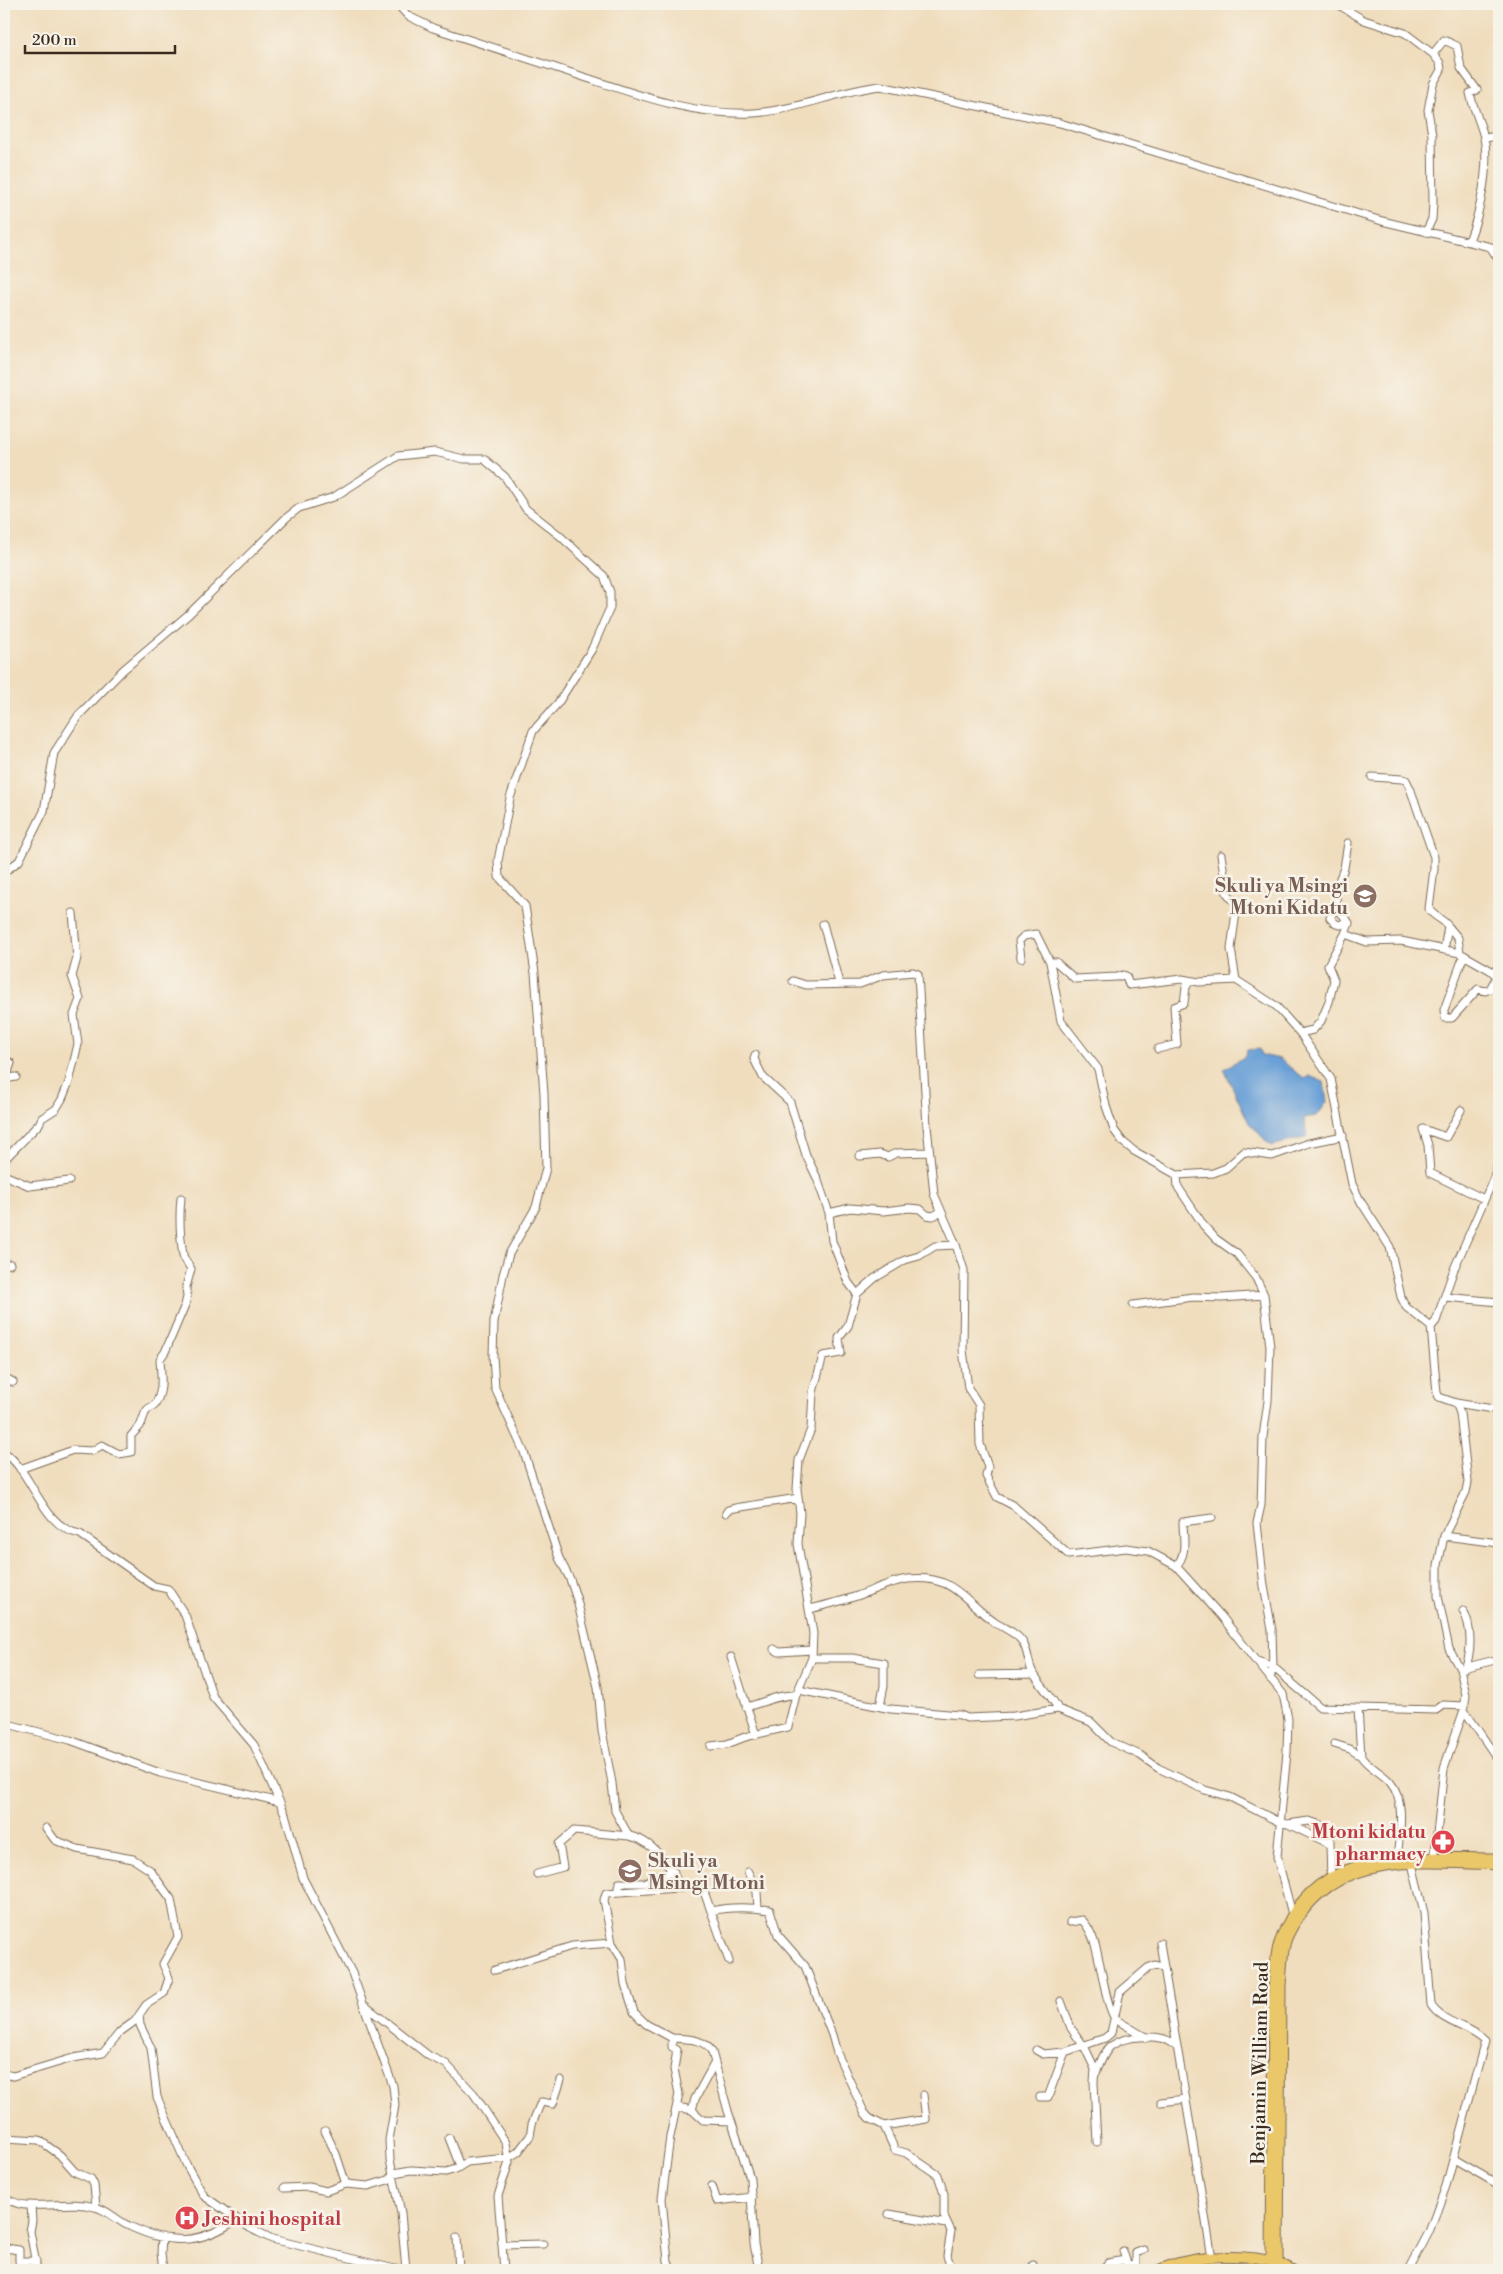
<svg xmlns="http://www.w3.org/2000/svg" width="1503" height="2274" font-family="'Libre Bodoni',serif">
	<rect width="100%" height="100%" fill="#f7f3e8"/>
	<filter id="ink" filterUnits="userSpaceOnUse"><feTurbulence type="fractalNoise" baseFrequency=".02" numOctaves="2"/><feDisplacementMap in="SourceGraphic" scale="10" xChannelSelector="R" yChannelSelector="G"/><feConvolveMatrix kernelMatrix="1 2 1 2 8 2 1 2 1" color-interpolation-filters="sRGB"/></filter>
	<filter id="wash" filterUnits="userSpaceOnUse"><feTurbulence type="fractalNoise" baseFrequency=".0096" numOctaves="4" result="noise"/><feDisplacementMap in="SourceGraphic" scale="20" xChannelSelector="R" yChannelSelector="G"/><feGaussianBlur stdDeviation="1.12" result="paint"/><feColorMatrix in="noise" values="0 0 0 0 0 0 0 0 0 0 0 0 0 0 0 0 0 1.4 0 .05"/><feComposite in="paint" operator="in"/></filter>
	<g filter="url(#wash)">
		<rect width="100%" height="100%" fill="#f0ddbd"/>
		<path fill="#6aa0d7" stroke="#52657a" d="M1260 1049 1262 1055 1280 1059 1304 1079 1309 1076 1324 1082 1327 1102 1317 1116 1304 1118 1307 1137 1271 1146 1249 1123 1224 1069 1244 1057 1247 1050Z"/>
	</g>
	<g filter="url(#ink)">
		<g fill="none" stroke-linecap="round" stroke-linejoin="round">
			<defs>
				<path id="minor" d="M397 4 408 16 433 28C483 44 532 60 581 76 638 95 694 116 754 113 798 110 837 91 880 86L1060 123 1382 221 1499 249
					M1337 4 1364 20 1405 33 1433 54 1440 63 1441 70 1433 84 1428 110 1432 135 1433 203 1432 219 1426 232
					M1433 54 1444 40 1457 46 1461 68 1477 90 1470 93C1473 108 1480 122 1484 137 1490 167 1480 213 1469 241
					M1484 138 1499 136
					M1491 248 1499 260
					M1372 777 1402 779 1406 780 1410 788 1434 857V869L1429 909C1432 916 1442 918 1448 926L1444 950
					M1221 855 1227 893 1237 905 1231 949 1236 980 1276 1006 1300 1033 1331 1079 1352 1184 1361 1202 1390 1247 1401 1297 1406 1307 1431 1327 1437 1393 1439 1397 1456 1403 1460 1413 1468 1482 1466 1492 1444 1536 1438 1565V1596L1449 1649 1460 1669 1466 1695 1464 1710 1444 1768 1434 1862
					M4 872 19 861 44 811 54 753 78 716 123 670 189 614 286 518 299 508 334 497 398 456 435 452 464 459H484L505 477 526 509 559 535 604 576 610 592V608L592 649 558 703 533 731 510 798 498 861 499 877 525 906 535 973 544 1094 546 1168 536 1207 509 1254 503 1275 494 1322 493 1356 495 1388 524 1452 559 1558 570 1579 577 1600 598 1687 602 1731 612 1783 615 1811 629 1836C653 1840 671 1867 681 1888
					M1336 907 1337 886 1344 868 1348 843
					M1347 920 1341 925 1336 924 1330 918 1336 907C1340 913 1345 916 1349 923L1345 934 1367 942 1401 941 1460 953 1490 970 1499 978
					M823 924 839 983
					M1448 926 1458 938 1460 953
					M1464 955 1444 1010 1445 1018H1452L1478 989 1485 991 1490 989 1497 976
					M1021 958 1019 941 1024 936 1036 934 1050 962 1061 1021 1098 1069 1106 1106 1114 1130 1123 1142 1134 1151 1177 1175 1178 1187 1204 1226 1216 1239 1237 1254 1256 1278 1264 1295 1270 1347 1268 1401 1263 1437 1261 1505 1257 1523 1264 1586 1272 1630 1273 1667 1320 1707 1436 1710 1443 1705 1465 1706
					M1050 962H1056L1075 979 1117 977 1123 975 1126 976 1129 985 1182 979 1199 982 1236 980
					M793 981 806 985 860 984 883 975 913 972 918 974 927 1126 934 1194 956 1245 964 1270 963 1350 968 1388 979 1405 980 1444 988 1467 986 1476 997 1497 1014 1506 1069 1555 1126 1548 1148 1551 1176 1566 1222 1617 1255 1660 1273 1667 1270 1679
					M1300 1033 1313 1030 1321 1021 1329 1002 1334 980 1328 965 1345 934
					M1158 1049 1177 1044 1174 1007 1184 1003 1186 987 1190 981
					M755 1055 754 1059 763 1077 790 1102 806 1155 817 1178 829 1213 832 1241 848 1282 857 1294
					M4 1059 11 1063 6 1078
					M4 1079 16 1077
					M1423 1129 1428 1145 1430 1173 1484 1199
					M1423 1129 1446 1137 1461 1110
					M860 1156 880 1154 888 1157 896 1153 929 1152
					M4 1160 39 1124 42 1118 56 1109 62 1099 69 1082 78 1044 74 1015 80 999 72 976 77 958 73 913
					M4 1175 30 1186 69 1181
					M1177 1175 1213 1173 1226 1168 1244 1152 1272 1156 1309 1143 1343 1136
					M829 1213 850 1208 884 1211 909 1208 920 1209 927 1215 933 1216 941 1212
					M4 1265 10 1264
					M1445 1297 1499 1302
					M1133 1305 1193 1297 1222 1298 1264 1295
					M1431 1327 1436 1321 1454 1269 1493 1180 1499 1160
					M4 1377 13 1382
					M1456 1403 1499 1410
					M4 1452C34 1473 41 1527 80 1534L154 1586 168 1589 185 1615 213 1697 254 1745 285 1814 303 1878 352 1973 393 2086 395 2105 389 2140 390 2160 401 2213 406 2270
					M20 1469 73 1450 92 1451 102 1445 119 1454 131 1452V1436C134 1432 138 1429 140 1426 145 1417 143 1409 154 1406 164 1392 161 1376 160 1359L165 1352 185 1305 187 1297 186 1287 191 1269C189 1265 184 1259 183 1255 180 1236 179 1217 181 1198
					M726 1513 728 1510 735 1508 798 1498
					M1444 1536 1499 1543
					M1176 1566C1188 1554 1183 1537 1183 1522L1212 1518
					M810 1609C826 1605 842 1601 857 1596 874 1590 891 1581 908 1579 953 1574 962 1599 993 1621 1002 1628 1017 1632 1023 1643 1028 1651 1028 1662 1032 1671 1040 1685 1051 1695 1058 1709
					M1463 1611C1472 1626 1472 1653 1465 1668
					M774 1649 779 1652 812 1650
					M731 1657 756 1735
					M812 1658H852L884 1663V1686L880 1706
					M1258 1663 1283 1694 1288 1719 1287 1752 1277 1857 1292 1914
					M1463 1668 1499 1659
					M979 1675 1034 1674
					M799 1690 891 1709 960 1715 967 1718 1014 1716 1058 1709 1091 1722 1111 1742 1140 1755 1158 1768 1205 1790 1230 1797 1281 1823 1288 1824 1330 1844 1331 1881
					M746 1707C763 1703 779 1694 796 1695
					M1358 1708 1361 1756C1368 1767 1381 1772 1390 1782 1407 1802 1399 1835 1397 1859
					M1464 1710 1499 1761
					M4 1723 70 1740 160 1773 280 1802
					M1334 1744 1350 1749 1361 1756
					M711 1746 727 1744 745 1737 788 1727 796 1695 812 1658 813 1633 798 1544 800 1513 797 1489 799 1460 811 1429 813 1392 823 1356 841 1353 839 1338 848 1326 857 1294 875 1278 905 1260 919 1256 935 1246 956 1245
					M1288 1824 1309 1821 1327 1827 1330 1833V1844
					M748 1872 757 1892 758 1908
					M537 1874 563 1867 559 1844 574 1831 629 1836
					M622 1892 618 1888 619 1883H645L656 1875 674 1872
					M711 1911C731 1906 750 1907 770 1910L778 1935 805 1966 832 2035 837 2053 864 2112 869 2118 884 2126 895 2150 906 2153 938 2175 944 2194V2216L951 2231 947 2256 952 2270
					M1070 1922 1082 1920C1102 1939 1100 1992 1115 2019L1147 2038
					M1160 1943 1212 2258
					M495 1970 572 1946 612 1943
					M1061 2001 1071 2028 1085 2048 1095 2069 1094 2082 1097 2142
					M363 2004 429 2056 446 2064 474 2094 506 2143 509 2162 498 2196 504 2270
					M139 2015 140 2025 151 2048 157 2097 187 2166 204 2196 250 2228 272 2239 399 2270
					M672 2038C687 2039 704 2038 712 2052L728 2111 750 2178 754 2244 759 2270
					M1036 2050 1043 2054 1065 2052
					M1096 2073C1100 2064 1104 2051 1111 2046 1125 2035 1162 2033 1175 2045
					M4 2074 13 2076 73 2058 103 2053 120 2032 135 2021 146 2005 164 1993 169 1978 163 1964 178 1937 171 1899 150 1870 133 1859 77 1849 55 1840 46 1828
					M1040 2097H1048L1065 2052 1105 2038 1111 2033 1120 1992 1148 1968 1155 1965 1162 1967
					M1161 2102 1186 2099
					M677 2107 692 2110 703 2120 731 2121
					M692 2110 695 2099 714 2064
					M884 2126 926 2119 923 2095
					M325 2131 336 2154 346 2184
					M4 2138 39 2140 60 2155 75 2172 91 2179 94 2185 96 2207
					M449 2138 460 2166
					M1454 2159 1499 2185
					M712 2186 717 2201 752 2197
					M284 2188 309 2187 326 2191 346 2184 368 2186 388 2180 394 2173 411 2170 446 2172 456 2169 467 2162 508 2158 518 2152 530 2136 532 2124 541 2102 553 2104 561 2080
					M4 2198C11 2201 19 2205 26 2205 49 2207 72 2201 95 2207 107 2209 117 2221 129 2226 169 2245 201 2245 237 2219
					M31 2205 32 2221 30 2231 37 2270
					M889 2214 947 2224
					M162 2237 161 2253 163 2270
					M457 2237 459 2270
					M503 2245 543 2244
					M5 2248 19 2250V2261H36
					M1123 2251 1129 2270
					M1033 2265 1035 2270
					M1129 2265 1136 2263V2253L1144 2250
					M671 2270 668 2261 662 2199 670 2137 679 2094 674 2069 677 2050 672 2047V2038L646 2024 634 2012 625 1984 622 1959 612 1943 604 1900 606 1893 692 1887 703 1889 729 1961
					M1102 2270 1108 2263 1125 2260
					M1409 2270 1429 2232 1446 2186 1485 2041C1470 2026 1442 2023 1431 2005L1424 1913 1412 1864"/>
				<path id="major" d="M1271 2262 1273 1988C1275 1974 1274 1956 1279 1943 1313 1842 1415 1858 1499 1858
					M1279 2264 1281 1986C1282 1973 1282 1958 1285 1945 1288 1932 1298 1918 1306 1908 1352 1851 1434 1864 1499 1865
					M1158 2270C1193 2254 1260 2250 1293 2270"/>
			</defs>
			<use href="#minor" stroke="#7a6956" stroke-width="9"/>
			<use href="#major" stroke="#7a6956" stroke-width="11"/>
			<use href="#minor" stroke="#fff" stroke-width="7"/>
			<use href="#major" stroke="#eac769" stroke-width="9"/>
		</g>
	</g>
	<defs>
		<symbol id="school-disc" viewBox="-11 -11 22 22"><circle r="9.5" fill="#8d6e63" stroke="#f7f3e8"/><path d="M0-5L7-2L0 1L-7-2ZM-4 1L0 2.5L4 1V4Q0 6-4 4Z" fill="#fff"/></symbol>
		<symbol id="pharmacy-disc" viewBox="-11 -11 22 22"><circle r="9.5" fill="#e0444e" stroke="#f7f3e8"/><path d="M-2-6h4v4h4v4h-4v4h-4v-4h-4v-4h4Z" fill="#fff"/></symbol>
		<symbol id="hospital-disc" viewBox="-11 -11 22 22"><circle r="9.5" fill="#e0444e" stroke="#f7f3e8"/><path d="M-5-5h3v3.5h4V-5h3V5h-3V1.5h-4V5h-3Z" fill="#fff"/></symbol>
	</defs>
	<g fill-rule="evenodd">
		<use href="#school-disc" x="1351" y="882" width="28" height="28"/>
		<use href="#pharmacy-disc" x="1429" y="1828" width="28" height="28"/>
		<use href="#school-disc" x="616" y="1857" width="28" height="28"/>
		<use href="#hospital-disc" x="173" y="2204" width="28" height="28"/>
	</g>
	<g text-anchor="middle" stroke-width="5" stroke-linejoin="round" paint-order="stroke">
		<g font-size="19" font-weight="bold" fill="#785e54" stroke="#f7f3e8" text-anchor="end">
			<text x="1348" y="892">Skuli ya Msingi<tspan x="1348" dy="22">Mtoni Kidatu</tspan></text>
			<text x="648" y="1867" text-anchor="start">Skuli ya<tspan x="648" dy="22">Msingi Mtoni</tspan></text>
		</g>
		<g font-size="19" font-weight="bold" fill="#be3a42" stroke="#f7f3e8" text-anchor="end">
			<text x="1426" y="1838">Mtoni kidatu<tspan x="1426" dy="22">pharmacy</tspan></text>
			<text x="204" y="2225" text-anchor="start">Jeshini hospital</text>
		</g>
		<g font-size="19" fill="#3b2a1e" stroke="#f7f3e8">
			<text transform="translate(1259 2063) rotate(-89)" y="7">Benjamin William Road</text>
		</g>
	</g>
	<rect width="1503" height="2274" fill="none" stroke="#f7f3e8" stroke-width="20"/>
	<path d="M25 45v8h150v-8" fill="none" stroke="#3b2a1e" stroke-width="2.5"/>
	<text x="32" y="45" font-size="15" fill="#3b2a1e" stroke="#f7f3e8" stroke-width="4" paint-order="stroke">200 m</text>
</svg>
